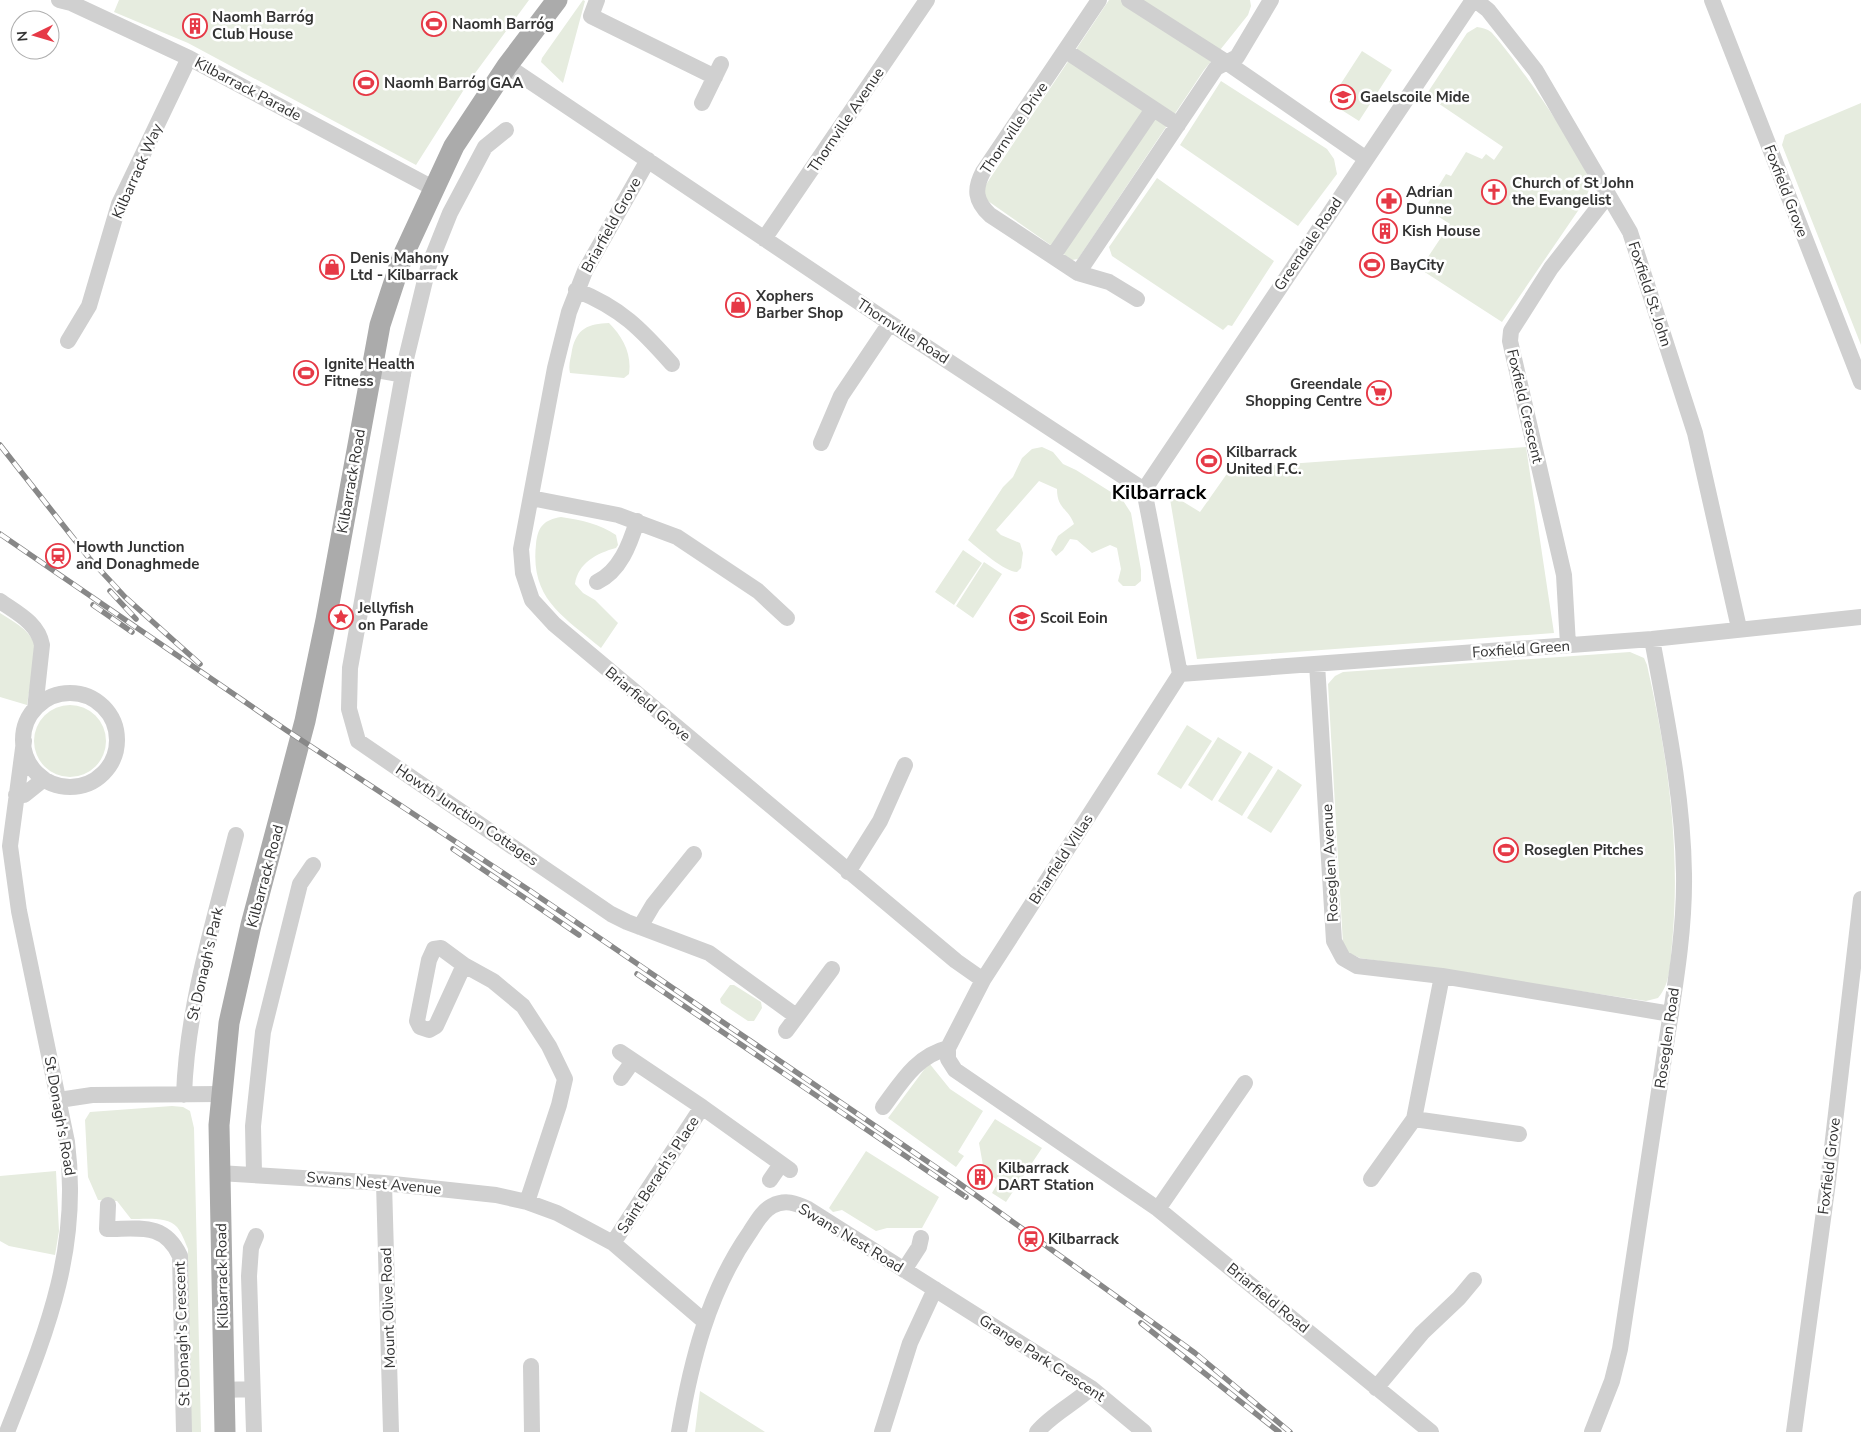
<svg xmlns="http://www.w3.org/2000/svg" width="1861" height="1432" font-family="'Nunito Sans',sans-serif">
	<rect width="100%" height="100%" fill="#fff"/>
	<path fill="#e6ecdf" d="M119 0H529L470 80 416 165 188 43 114 12Z
		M583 0 585 1 563 83 541 62 542 58Z
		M1109 0H1250L1251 6 1248 15 1204 70 1078 259 1072 260 988 201 984 194 985 186Z
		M1477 27C1483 28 1487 29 1491 32 1510 51 1588 161 1590 184 1590 190 1586 196 1584 202L1502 322 1420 269 1450 224 1425 208 1446 174 1451 176 1466 152 1482 159 1486 154 1494 160 1503 147 1426 95 1467 33Z
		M1362 51 1392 70 1359 121 1329 102Z
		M1221 81 1327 149 1334 159 1337 174 1298 226 1180 145Z
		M1861 103V345L1782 145 1785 135Z
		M1157 178 1274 261 1232 326 1228 325 1223 330 1112 256 1109 247Z
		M609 323C623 337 632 354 629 374L624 378 570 373C568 365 571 358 572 350 577 328 588 324 609 323Z
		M1042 447 1053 452 1063 464 1076 470 1122 499 1131 513 1141 570V581L1135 586H1123L1118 581 1121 569 1117 548 1110 545 1092 553 1077 540 1070 539 1063 550 1056 556 1051 550 1058 536 1074 524C1068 508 1057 509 1057 489L1039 481 996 530 1001 535 1020 543 1023 553 1021 568 1017 572C1005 572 979 549 968 540L1003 487 1013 477 1022 458 1032 449Z
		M1526 447 1554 633 1197 659 1169 493 1200 512 1231 468Z
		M561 517C581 520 600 524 616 535L618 545 616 548C597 553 578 563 575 584L583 593 595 600 618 623 601 648C563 616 530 599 536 544 538 526 544 520 561 517Z
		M963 550 982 563 954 605 935 592Z
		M984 562 1002 574 973 618 956 606Z
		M0 613C15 623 30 629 36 648L27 705 0 697Z
		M1630 652 1644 658 1647 665C1668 757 1681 850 1672 944 1670 963 1671 983 1658 998L1646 1001 1360 958 1347 952 1343 944 1328 684 1335 676 1343 672Z
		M34 741a36 36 0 1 1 72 0a36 36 0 1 1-72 0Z
		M1187 725 1212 741 1181 789 1157 774Z
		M1218 737 1242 752 1212 801 1188 785Z
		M1249 752 1273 767 1242 816 1218 801Z
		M1278 769 1302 785 1271 833 1247 818Z
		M730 985H734L761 1002 762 1008 754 1021H748L721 1003 720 999Z
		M929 1063 950 1089 983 1111 958 1152 964 1156 956 1167 888 1118Z
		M172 1106 183 1107 190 1111 194 1128 201 1432H190L188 1249C185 1242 182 1233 177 1227 168 1216 144 1219 131 1219L117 1201 98 1200 88 1177 85 1120 90 1112Z
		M995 1119 1042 1148 1006 1202 992 1193 999 1181 984 1171 979 1143Z
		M866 1151 939 1197 922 1228H887L876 1231 842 1210 833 1212 829 1208Z
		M56 1171 59 1231 55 1255 9 1246 0 1241V1176Z
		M700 1391 765 1432H695Z"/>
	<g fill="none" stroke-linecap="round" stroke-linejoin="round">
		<path stroke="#d0d0d0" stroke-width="16" d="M59 0 71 3 189 58 433 188
			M597 0 591 16 715 77
			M1099 0 983 172C974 189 975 201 990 215L1078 273 1109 282 1137 299
			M1129 0 1226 62 1365 158
			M1475 0 1488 10 1536 71 1630 232 1695 433 1739 628
			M1712 0 1861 382
			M1066 51 1178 125
			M507 66 890 323 1144 490 1180 674
			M702 103 721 64
			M506 130 485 147 450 213 428 268 405 363 350 668 349 709 358 741 611 914 627 922 709 953 796 1016
			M648 160 585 271 569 312 555 368 521 549 523 573 532 600 554 624 956 961 983 980
			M764 239 927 0
			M1053 256 1153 109
			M1078 273 1216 68 1237 57 1271 0
			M576 290C621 308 641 329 672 364
			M68 341 89 306 119 204 189 58
			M370 369 403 375
			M821 443 841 396 890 323
			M1144 490 1473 0
			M531 498 618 515 677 537 758 591 787 618
			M597 582C620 571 630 544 637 521
			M0 601C17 613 38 623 42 645L35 709
			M1568 645 1564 575 1510 341 1511 331 1551 268 1608 195
			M1317 664 1334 941 1343 958 1357 966 1442 976 1671 1014
			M1180 674 1652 639 1861 617
			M23 740a47 47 0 1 1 94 0a47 47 0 1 1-94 0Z
			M16 795H24L44 779
			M848 872 880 821 905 765
			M640 927 653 905 694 854
			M464 965 436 1026 429 1030 420 1027 417 1021 429 960 434 949 441 948 464 965 493 981 523 1006 549 1046 565 1079 559 1105 527 1202
			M1442 976 1414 1119 1519 1134
			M786 1031 832 969
			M948 1048V1059L955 1070 1158 1209 1431 1432
			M948 1048 983 980 1180 674
			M620 1052 702 1107 790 1170
			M621 1078 633 1061
			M184 1095C187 1006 214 921 236 835
			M59 1100 92 1095 221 1094
			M883 1107C901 1083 916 1056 948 1048
			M219 1173 384 1183 496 1195 527 1202 557 1213 613 1243 705 1322
			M254 1173 253 1126 263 1032 300 884 313 865
			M1371 1179 1414 1119
			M770 1180 781 1164
			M384 1183 391 1432
			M108 1205 107 1229C139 1229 164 1222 180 1256L184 1432
			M1158 1209 1245 1083
			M613 1243 702 1107
			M904 1270 919 1247 921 1238
			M531 1366 532 1432
			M1376 1388 1422 1333 1459 1298 1474 1280
			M224 1390 252 1389
			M7 1432C46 1333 81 1251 67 1142L19 911 10 846 24 741
			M254 1432 249 1276 251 1248 256 1236
			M679 1432C691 1362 708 1292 750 1232 756 1223 762 1211 772 1206 785 1199 796 1203 808 1209L1091 1388 1144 1432
			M882 1432 910 1343 935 1289
			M1037 1432C1052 1414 1074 1404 1091 1388
			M1592 1432 1612 1381 1620 1349C1635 1252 1650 1155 1664 1058 1673 997 1685 935 1684 874 1683 795 1666 716 1652 639
			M1794 1432 1828 1182 1861 899"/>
		<path stroke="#ababab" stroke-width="21" d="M225 1432 219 1125 229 1023 251 925 305 721 326 620 380 325 402 258 454 146 507 66 557 0"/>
		<defs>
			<path id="rail" d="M0 445 89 558 125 597 200 664
				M0 534 286 730 529 890 956 1181 1195 1353 1290 1432
				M110 591 136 619
				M93 605 132 632
				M453 849 579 935
				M637 974 966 1197
				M1141 1323 1279 1432"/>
		</defs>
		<use href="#rail" stroke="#888" stroke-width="5.5"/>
		<use href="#rail" stroke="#fff" stroke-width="4" stroke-dasharray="11" stroke-linecap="butt"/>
	</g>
	<defs>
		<symbol id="stadium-ring" viewBox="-11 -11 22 22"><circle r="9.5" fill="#fff" stroke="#e63946" stroke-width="1.5"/><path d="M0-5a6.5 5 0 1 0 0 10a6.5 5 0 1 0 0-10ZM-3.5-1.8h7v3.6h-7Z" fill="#e63946"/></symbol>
		<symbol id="building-ring" viewBox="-11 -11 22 22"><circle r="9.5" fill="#fff" stroke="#e63946" stroke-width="1.5"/><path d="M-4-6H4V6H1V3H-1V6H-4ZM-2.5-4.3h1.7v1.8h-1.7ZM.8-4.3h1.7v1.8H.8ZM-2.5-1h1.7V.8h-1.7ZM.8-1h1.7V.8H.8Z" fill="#e63946"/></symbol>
		<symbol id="school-ring" viewBox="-11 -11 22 22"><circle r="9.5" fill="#fff" stroke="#e63946" stroke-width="1.5"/><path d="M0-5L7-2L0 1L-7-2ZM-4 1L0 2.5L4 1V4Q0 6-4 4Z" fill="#e63946"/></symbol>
		<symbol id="church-ring" viewBox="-11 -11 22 22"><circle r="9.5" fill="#fff" stroke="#e63946" stroke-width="1.5"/><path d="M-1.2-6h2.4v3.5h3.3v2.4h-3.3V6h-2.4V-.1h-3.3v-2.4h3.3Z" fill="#e63946"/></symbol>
		<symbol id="pharmacy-ring" viewBox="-11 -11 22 22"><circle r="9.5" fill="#fff" stroke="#e63946" stroke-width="1.5"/><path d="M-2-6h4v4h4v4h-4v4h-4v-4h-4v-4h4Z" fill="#e63946"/></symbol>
		<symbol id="shop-ring" viewBox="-11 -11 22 22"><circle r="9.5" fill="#fff" stroke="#e63946" stroke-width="1.5"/><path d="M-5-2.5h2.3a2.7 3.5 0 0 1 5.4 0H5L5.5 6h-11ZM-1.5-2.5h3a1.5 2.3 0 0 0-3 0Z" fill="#e63946"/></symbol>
		<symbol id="supermarket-ring" viewBox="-11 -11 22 22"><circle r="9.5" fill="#fff" stroke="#e63946" stroke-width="1.5"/><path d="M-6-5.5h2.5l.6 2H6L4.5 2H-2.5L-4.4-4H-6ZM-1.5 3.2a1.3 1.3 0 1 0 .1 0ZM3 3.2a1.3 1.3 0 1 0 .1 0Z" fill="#e63946"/></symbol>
		<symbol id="station-ring" viewBox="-11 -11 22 22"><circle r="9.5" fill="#fff" stroke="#e63946" stroke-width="1.5"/><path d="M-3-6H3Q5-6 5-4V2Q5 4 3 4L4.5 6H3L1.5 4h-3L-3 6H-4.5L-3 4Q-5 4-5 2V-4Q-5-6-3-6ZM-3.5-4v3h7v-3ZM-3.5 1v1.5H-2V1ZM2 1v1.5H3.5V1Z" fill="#e63946"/></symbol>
		<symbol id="sight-ring" viewBox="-11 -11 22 22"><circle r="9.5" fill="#fff" stroke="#e63946" stroke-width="1.5"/><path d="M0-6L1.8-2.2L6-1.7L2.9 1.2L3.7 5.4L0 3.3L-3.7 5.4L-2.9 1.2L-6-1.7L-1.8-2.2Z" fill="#e63946"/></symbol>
	</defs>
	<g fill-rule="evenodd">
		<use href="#stadium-ring" x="420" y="10" width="28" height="28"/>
		<use href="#building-ring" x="181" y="12" width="28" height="28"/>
		<use href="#stadium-ring" x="352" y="69" width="28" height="28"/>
		<use href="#school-ring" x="1329" y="83" width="28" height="28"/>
		<use href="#church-ring" x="1480" y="178" width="28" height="28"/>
		<use href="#pharmacy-ring" x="1375" y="187" width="28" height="28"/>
		<use href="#building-ring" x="1371" y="217" width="28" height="28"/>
		<use href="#stadium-ring" x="1358" y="251" width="28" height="28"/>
		<use href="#shop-ring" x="318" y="253" width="28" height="28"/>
		<use href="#shop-ring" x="724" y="291" width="28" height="28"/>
		<use href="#stadium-ring" x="292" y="359" width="28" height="28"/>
		<use href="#supermarket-ring" x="1365" y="379" width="28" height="28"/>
		<use href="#stadium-ring" x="1195" y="447" width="28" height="28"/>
		<use href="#station-ring" x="44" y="542" width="28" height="28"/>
		<use href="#sight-ring" x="327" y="603" width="28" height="28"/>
		<use href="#school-ring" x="1008" y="604" width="28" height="28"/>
		<use href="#stadium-ring" x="1492" y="836" width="28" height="28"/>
		<use href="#building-ring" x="966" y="1163" width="28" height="28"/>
		<use href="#station-ring" x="1017" y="1225" width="28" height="28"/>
	</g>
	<g text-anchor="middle" stroke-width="5" stroke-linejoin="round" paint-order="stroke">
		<g font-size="15" font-weight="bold" fill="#333" stroke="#fff" text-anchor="start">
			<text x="212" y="22">Naomh Barróg<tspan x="212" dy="17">Club House</tspan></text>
			<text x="452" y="29">Naomh Barróg</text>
			<text x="384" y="88">Naomh Barróg GAA</text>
			<text x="1360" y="102">Gaelscoile Mide</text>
			<text x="1512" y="188">Church of St John<tspan x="1512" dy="17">the Evangelist</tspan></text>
			<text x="1406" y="197">Adrian<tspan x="1406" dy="17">Dunne</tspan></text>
			<text x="1402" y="236">Kish House</text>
			<text x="350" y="263">Denis Mahony<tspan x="350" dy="17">Ltd - Kilbarrack</tspan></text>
			<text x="1390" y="270">BayCity</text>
			<text x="756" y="301">Xophers<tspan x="756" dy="17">Barber Shop</tspan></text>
			<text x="324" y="369">Ignite Health<tspan x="324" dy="17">Fitness</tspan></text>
			<text x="1362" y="389" text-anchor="end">Greendale<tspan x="1362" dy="17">Shopping Centre</tspan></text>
			<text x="1226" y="457">Kilbarrack<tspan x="1226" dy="17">United F.C.</tspan></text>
			<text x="76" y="552">Howth Junction<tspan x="76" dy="17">and Donaghmede</tspan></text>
			<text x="358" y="613">Jellyfish<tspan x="358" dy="17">on Parade</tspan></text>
			<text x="1040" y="623">Scoil Eoin</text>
			<text x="1524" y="855">Roseglen Pitches</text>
			<text x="998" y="1173">Kilbarrack<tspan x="998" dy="17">DART Station</tspan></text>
			<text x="1048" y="1244">Kilbarrack</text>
		</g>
		<g font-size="15" fill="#333" stroke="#fff">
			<text transform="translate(248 89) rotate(28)" y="5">Kilbarrack Parade</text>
			<text transform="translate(846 120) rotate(-56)" y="5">Thornville Avenue</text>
			<text transform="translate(1014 128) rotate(-56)" y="5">Thornville Drive</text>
			<text transform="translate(137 171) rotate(-66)" y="5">Kilbarrack Way</text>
			<text transform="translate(1786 191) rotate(69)" y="5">Foxfield Grove</text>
			<text transform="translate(611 225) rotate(-61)" y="5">Briarfield Grove</text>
			<text transform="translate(1308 244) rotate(-56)" y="5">Greendale Road</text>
			<text transform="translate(1650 294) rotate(72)" y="5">Foxfield St. John</text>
			<text transform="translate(903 331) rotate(33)" y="5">Thornville Road</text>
			<text transform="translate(1525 406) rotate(77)" y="5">Foxfield Crescent</text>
			<text transform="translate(351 481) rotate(-80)" y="5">Kilbarrack Road</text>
			<text transform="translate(1521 649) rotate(-4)" y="5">Foxfield Green</text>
			<text transform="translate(648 704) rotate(40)" y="5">Briarfield Grove</text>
			<text transform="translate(467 815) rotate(34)" y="5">Howth Junction Cottages</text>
			<text transform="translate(1061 859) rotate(-57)" y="5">Briarfield Villas</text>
			<text transform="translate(1330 863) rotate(-93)" y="5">Roseglen Avenue</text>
			<text transform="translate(265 876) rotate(-75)" y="5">Kilbarrack Road</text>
			<text transform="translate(205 964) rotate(-77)" y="5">St Donagh's Park</text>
			<text transform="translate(1667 1038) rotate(-82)" y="5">Roseglen Road</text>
			<text transform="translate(60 1116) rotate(80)" y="5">St Donagh's Road</text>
			<text transform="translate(1829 1166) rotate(-83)" y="5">Foxfield Grove</text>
			<text transform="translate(658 1175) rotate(-57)" y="5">Saint Berach's Place</text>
			<text transform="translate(374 1183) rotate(5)" y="5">Swans Nest Avenue</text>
			<text transform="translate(851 1238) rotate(31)" y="5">Swans Nest Road</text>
			<text transform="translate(222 1276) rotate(-91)" y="5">Kilbarrack Road</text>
			<text transform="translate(1268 1298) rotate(39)" y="5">Briarfield Road</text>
			<text transform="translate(388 1308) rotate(-92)" y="5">Mount Olive Road</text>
			<text transform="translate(182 1334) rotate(-92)" y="5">St Donagh's Crescent</text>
			<text transform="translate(1042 1358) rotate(33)" y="5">Grange Park Crescent</text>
		</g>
		<g font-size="20" font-weight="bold" fill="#000" stroke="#fff">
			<text x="1159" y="499">Kilbarrack</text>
		</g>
	</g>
	<g transform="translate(35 35) rotate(265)"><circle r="24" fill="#ffffff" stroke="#adadad"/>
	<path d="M0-4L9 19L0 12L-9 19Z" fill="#e63946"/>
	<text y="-8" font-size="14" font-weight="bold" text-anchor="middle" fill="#333333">N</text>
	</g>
</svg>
